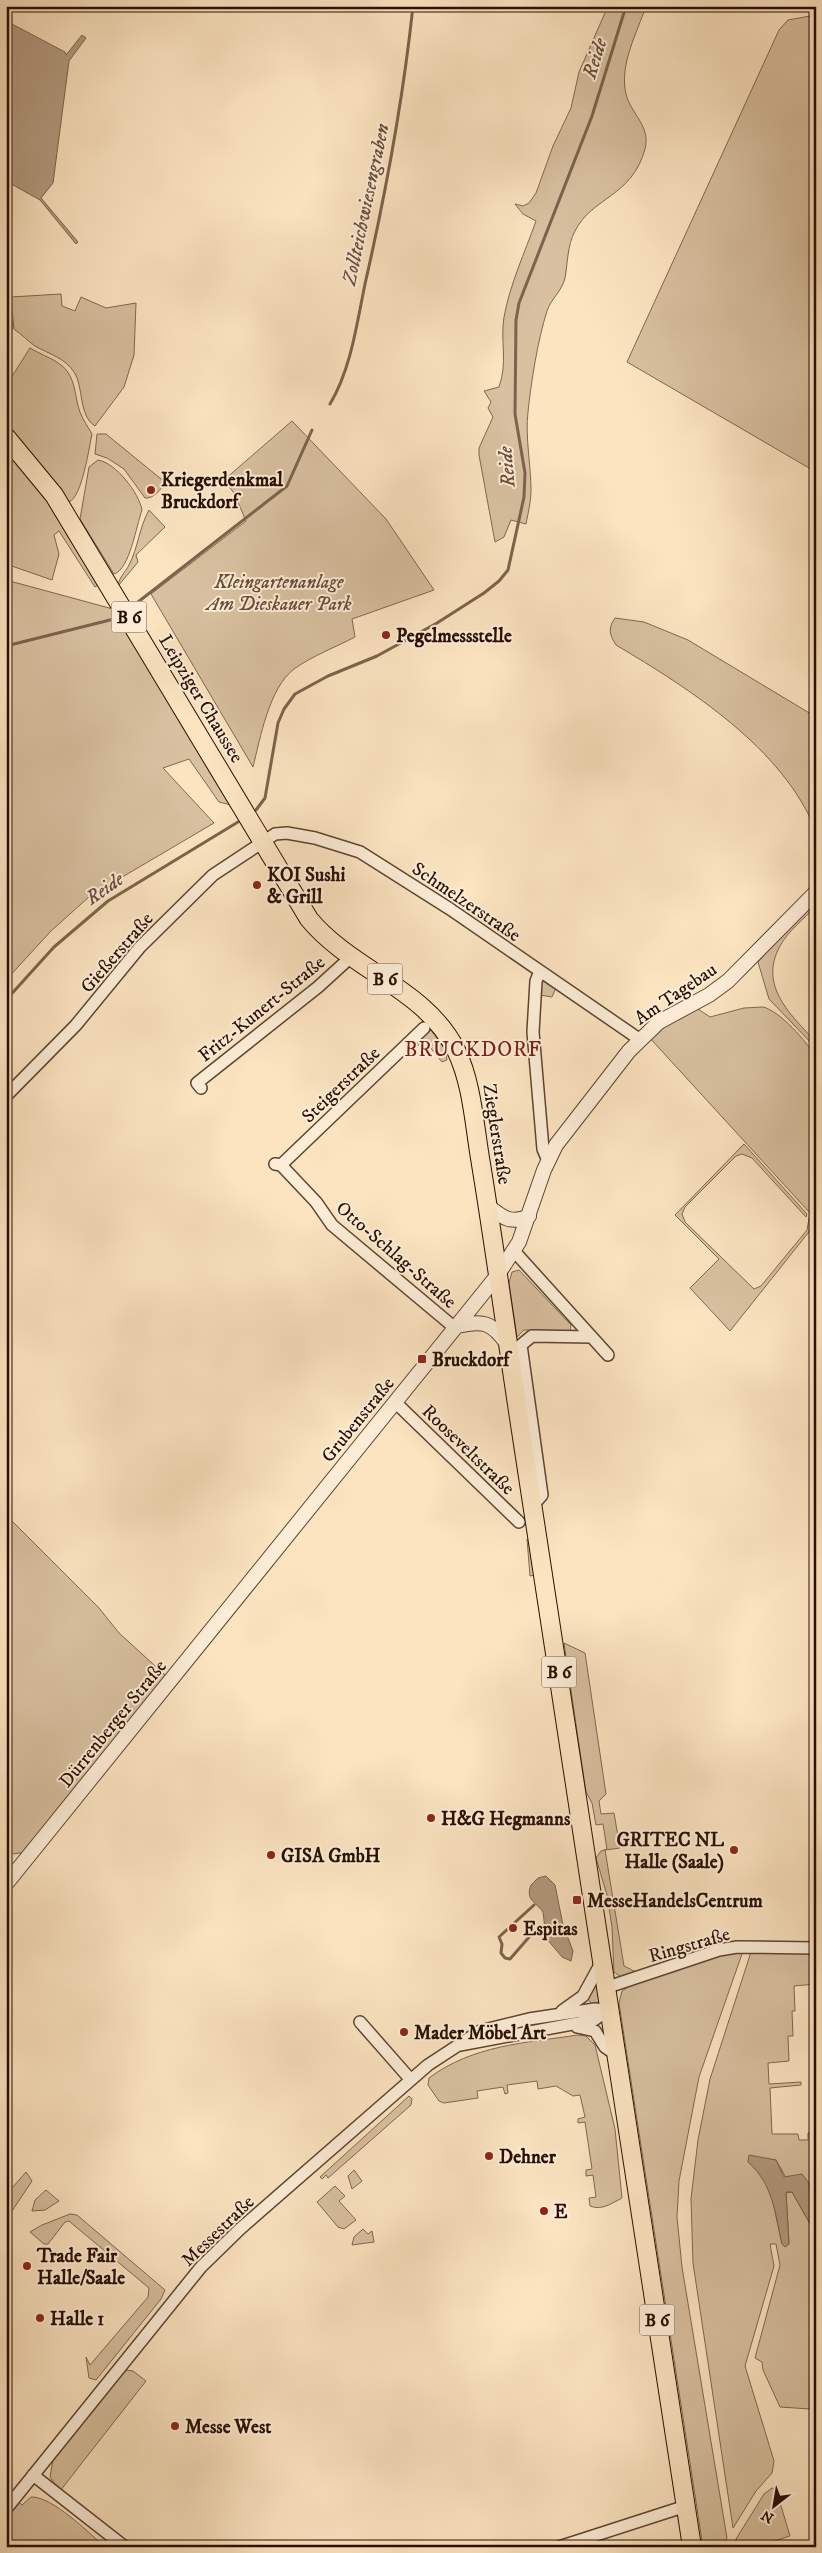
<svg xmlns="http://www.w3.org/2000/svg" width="822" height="2553" font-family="'IM FELL DW Pica',serif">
	<rect width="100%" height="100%" fill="#fce4c1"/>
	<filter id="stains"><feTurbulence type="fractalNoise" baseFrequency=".004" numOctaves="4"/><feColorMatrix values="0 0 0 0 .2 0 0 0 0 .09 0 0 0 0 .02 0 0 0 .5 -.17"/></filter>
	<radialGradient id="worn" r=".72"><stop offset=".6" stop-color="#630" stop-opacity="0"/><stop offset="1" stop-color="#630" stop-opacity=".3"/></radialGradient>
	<path fill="#d8c0a0" stroke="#806750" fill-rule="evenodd" d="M608 6H646C637 33 619 65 626 94 631 114 651 126 645 149 632 197 592 197 575 231 567 246 568 262 565 278 562 291 551 299 547 311 538 339 531 382 528 412 525 437 531 465 531 491 531 502 528 513 526 524L511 520 504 537 495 542 479 455V448L493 417 488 408 491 402 484 391 499 387C508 362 500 342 504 317 510 284 525 252 536 221L523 214 515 204 523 206 529 203 536 193 553 146 571 108 579 72Z
		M816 15V472L627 362 779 30 788 20Z
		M6 269 13 328 6 345Z
		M61 294 62 306 75 311 81 297 106 308 136 303 134 355 124 387 95 426C78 415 84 387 74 372 65 358 49 354 35 346 28 341 21 334 14 329L11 297Z
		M30 348C41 355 59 360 67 371 76 383 75 399 80 412 83 420 88 427 92 434 89 448 82 497 69 502L6 431V386Z
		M292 421 386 519 434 590 352 619 355 637C336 647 312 656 294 669 269 688 260 739 253 767L151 594 246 521 234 493 224 480Z
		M97 434H106L166 483C160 489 154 499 145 498L124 469 107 458 95 454Z
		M6 447 36 480 98 585 95 587 59 531 54 535 59 554 52 580 6 564Z
		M98 460C116 463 139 493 142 510 136 526 130 569 114 574L80 519 89 467Z
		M149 510 165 527 136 555 138 562 118 586C119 577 125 573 129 565 138 548 139 528 149 510Z
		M6 580 113 609 231 805 219 802 189 759 163 768 214 823 90 896 51 931 6 980Z
		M615 618 644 622 688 640 816 717V831C783 748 690 689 616 645 609 634 608 628 615 618Z
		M816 897V906C804 919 788 931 780 946 758 986 791 1015 816 1042V1048L769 999 758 962Z
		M542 980 556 988 552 997 540 995Z
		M763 1007C780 1011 806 1041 816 1057V1193L813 1207 816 1223 730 1331 690 1288 719 1259 675 1215 744 1144 807 1214 806 1217 752 1158 742 1154 736 1156 685 1207 682 1214 685 1222 754 1289 761 1286 807 1230 810 1213 648 1036 690 1010 698 1009 710 1017 744 1008Z
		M431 1030 446 1051 447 1060 442 1062 424 1040 410 1053 407 1050Z
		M519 1270 571 1325 570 1331 524 1330 517 1337 509 1283 512 1272Z
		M6 1515 99 1608 119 1633 165 1675 164 1680 26 1852 6 1855Z
		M527 1539 529 1541 535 1575 530 1576Z
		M564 1643 585 1653 606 1794 599 1801 601 1814 614 1813 620 1848 605 1850 624 1966 638 1973 621 1977 614 1972 612 1927 607 1895 596 1858 601 1851 607 1849 603 1824 596 1825 592 1803 586 1792Z
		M743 1951 699 2077 679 2181 677 2217 682 2267 727 2538 723 2547H703L619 2003 622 1991 631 1985 708 1958Z
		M751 1952H816V1984L794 1986 795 2011H792L793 2036H788L789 2061 768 2063 769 2084 801 2082V2085L770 2088 772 2134H798L799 2140H808V2133H816V2391L810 2377V2409L780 2407 763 2370 762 2362 755 2358 780 2265 776 2244H770L774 2266 745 2366 774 2461 772 2473 756 2491 733 2528 693 2263 691 2199 698 2140 710 2079ZM758 2158 776 2160 815 2229H813L792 2192 786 2193 789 2244H782L771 2193 760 2173Z
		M594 1984H597L599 2004 592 2005 587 1997Z
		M578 2035 586 2036 595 2045 615 2129 622 2198C612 2203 602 2211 590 2206L589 2198 596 2197 593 2175 586 2176V2170L592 2169 585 2122 578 2123V2119L585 2117 580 2095 573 2096 556 2086 538 2089 537 2081 507 2085 508 2093 505 2094 503 2087 477 2091 478 2098 444 2103 439 2101 428 2085 429 2078C473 2045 525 2043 578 2035Z
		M409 2096 412 2099 411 2105 328 2178 326 2175 322 2179 320 2177Z
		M354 2170 362 2181 352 2189 348 2176Z
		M26 2172 32 2181 12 2211 6 2212V2195Z
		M335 2186 345 2196 339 2201 356 2220 344 2229 338 2227 317 2202Z
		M46 2190 59 2201 45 2210 32 2211 35 2200Z
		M70 2214 77 2215 165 2290 161 2299 96 2380 89 2378 86 2357 90 2365 148 2297 149 2288 69 2221 65 2222 48 2244H44L30 2232 42 2225Z
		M363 2229 368 2234 372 2231 374 2242 352 2245 354 2237Z
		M125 2370 133 2371 146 2381 60 2491 50 2477 53 2460Z
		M772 2488 776 2489 790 2536 768 2543 769 2547H737L736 2539 764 2494Z
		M31 2497C52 2496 89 2533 105 2547H6V2518L19 2502 22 2505Z"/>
	<path fill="#b49b80" stroke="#7c634d" d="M10 23 65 52 66 55 82 35 86 38 69 61 53 183 41 198 78 242 76 244 40 200 6 181V24Z
		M546 1876 555 1885 563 1925 573 1951 571 1961 562 1957 546 1938 543 1912C536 1902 525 1900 531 1885L538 1878Z
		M749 2155 776 2160 784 2177 802 2174 809 2183 815 2229H813L792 2192H786L789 2244 785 2247 782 2244C775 2213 773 2184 748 2162Z"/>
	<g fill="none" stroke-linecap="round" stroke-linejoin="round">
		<path stroke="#7c634d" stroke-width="3" d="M330 404C351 369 357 323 365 284 386 192 403 100 413 6
			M138 602 287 486 312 430
			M6 646 114 619
			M256 810 265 798 278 723 284 709 295 694 328 676 377 656 437 623 484 593 499 581 508 570 524 497 525 473 515 414 516 320 519 303 592 116 626 6
			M6 1000 54 947 108 901 238 822
			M534 1905 499 1937 502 1944 501 1953 505 1958 510 1959 530 1936 545 1929"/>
		<defs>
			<path id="minor" d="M540 971 536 981 533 1032 543 1149 548 1161
				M201 1088 197 1083 318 987 352 956
				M6 1096 76 1025 140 947 213 875 275 834 287 833 315 838 360 852 450 909 639 1039
				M275 1164 281 1165 316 1202 332 1225 455 1328
				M281 1165 424 1028
				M514 1251 608 1355
				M395 1402 519 1522
				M533 1505 542 1495 521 1345 532 1336 591 1337
				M605 1988 719 1950 737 1947 816 1948
				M562 2011 583 1996 601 1963
				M360 2022 411 2080
				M577 2027 595 2031 605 2047 615 2054
				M460 2045 594 2020 608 2010
				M33 2475 125 2547
				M6 2509 201 2267 240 2229 428 2065 480 2031 529 2019 595 2009 608 2010
				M559 2547 686 2506"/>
			<path id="tertiary" d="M488 1206C502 1217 511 1225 529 1216
				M457 1326C483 1320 492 1322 507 1344
				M6 1884 497 1276 519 1242 544 1170 556 1145 629 1051 659 1022 709 995 728 981 816 892"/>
			<path id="primary" d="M6 437 54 495 309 919C351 970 426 989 456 1050 472 1083 474 1122 480 1158 495 1249 507 1340 521 1431 579 1803 633 2175 692 2547"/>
		</defs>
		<use href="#minor" stroke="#5d4431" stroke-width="14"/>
		<use href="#tertiary" stroke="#5d4431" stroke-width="16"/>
		<use href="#primary" stroke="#280e01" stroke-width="20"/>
		<use href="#minor" stroke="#fdedd7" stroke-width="11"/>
		<use href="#tertiary" stroke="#fdedd7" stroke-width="14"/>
		<use href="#primary" stroke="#fce4c1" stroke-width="18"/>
	</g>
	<g fill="#8f2418" stroke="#fdedd7" stroke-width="2">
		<circle cx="151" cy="490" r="5"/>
		<circle cx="386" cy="635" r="5"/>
		<circle cx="257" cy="885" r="5"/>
		<rect x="417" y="1354" width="10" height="10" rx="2.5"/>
		<circle cx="431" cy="1818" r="5"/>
		<circle cx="734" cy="1850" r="5"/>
		<circle cx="271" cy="1855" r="5"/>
		<rect x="572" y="1895" width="10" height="10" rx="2.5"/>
		<circle cx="513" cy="1928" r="5"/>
		<circle cx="404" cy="2032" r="5"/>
		<circle cx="489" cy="2156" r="5"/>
		<circle cx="544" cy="2211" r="5"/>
		<circle cx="27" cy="2266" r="5"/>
		<circle cx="40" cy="2318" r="5"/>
		<circle cx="175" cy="2426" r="5"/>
	</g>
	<g text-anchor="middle" stroke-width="4" stroke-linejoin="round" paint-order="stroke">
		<g fill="#fdedd7" stroke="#685141" stroke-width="1">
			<rect x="111.5" y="601.5" width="35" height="31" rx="4"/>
			<rect x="367.5" y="963.5" width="35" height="31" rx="4"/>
			<rect x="541.5" y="1656.5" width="35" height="31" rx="4"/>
			<rect x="639.5" y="2304.5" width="35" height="31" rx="4"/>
		</g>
		<g font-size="18" font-weight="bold" fill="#280e01">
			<text x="129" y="623">B 6</text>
			<text x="385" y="985">B 6</text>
			<text x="559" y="1678">B 6</text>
			<text x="657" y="2326">B 6</text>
		</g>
		<g font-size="19" font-weight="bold" fill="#280e01" stroke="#fdedd7" text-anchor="start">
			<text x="161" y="486">Kriegerdenkmal<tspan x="161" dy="22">Bruckdorf</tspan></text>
			<text x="396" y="642">Pegelmessstelle</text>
			<text x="267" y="881">KOI Sushi<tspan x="267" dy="22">&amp; Grill</tspan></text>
			<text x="432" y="1366">Bruckdorf</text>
			<text x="441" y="1825">H&amp;G Hegmanns</text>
			<text x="724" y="1846" text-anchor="end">GRITEC NL<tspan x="724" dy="22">Halle (Saale)</tspan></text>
			<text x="281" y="1862">GISA GmbH</text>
			<text x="587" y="1907">MesseHandelsCentrum</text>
			<text x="523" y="1935">Espitas</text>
			<text x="414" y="2039">Mader Möbel Art</text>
			<text x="499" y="2163">Dehner</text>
			<text x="554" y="2218">E</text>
			<text x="37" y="2262">Trade Fair<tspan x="37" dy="22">Halle/Saale</tspan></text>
			<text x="50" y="2325">Halle 1</text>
			<text x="185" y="2433">Messe West</text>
		</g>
		<g font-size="19" font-style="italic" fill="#664c39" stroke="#fdedd7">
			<text x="279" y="588">Kleingartenanlage<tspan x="279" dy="22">Am Dieskauer Park</tspan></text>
		</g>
		<g font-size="19" fill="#280e01" stroke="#fdedd7">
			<text transform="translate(202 698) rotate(59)" y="7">Leipziger Chaussee</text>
			<text transform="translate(467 901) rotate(34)" y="7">Schmelzerstraße</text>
			<text transform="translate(116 952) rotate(-49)" y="7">Gießerstraße</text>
			<text transform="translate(675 993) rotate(-34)" y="7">Am Tagebau</text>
			<text transform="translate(261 1008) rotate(-39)" y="7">Fritz-Kunert-Straße</text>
			<text transform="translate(340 1084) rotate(-44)" y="7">Steigerstraße</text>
			<text transform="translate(498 1134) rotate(81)" y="7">Zieglerstraße</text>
			<text transform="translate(397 1254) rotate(41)" y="7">Otto-Schlag-Straße</text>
			<text transform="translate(357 1419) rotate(-51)" y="7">Grubenstraße</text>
			<text transform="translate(469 1449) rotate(44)" y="7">Rooseveltstraße</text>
			<text transform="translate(112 1723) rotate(-51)" y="7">Dürrenberger Straße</text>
			<text transform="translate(689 1944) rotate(-16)" y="7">Ringstraße</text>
			<text transform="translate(217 2230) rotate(-44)" y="7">Messestraße</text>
		</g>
		<g font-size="20" font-style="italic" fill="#674d3a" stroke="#fdedd7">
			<text transform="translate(594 58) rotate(-73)" y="7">Reide</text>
			<text transform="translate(365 204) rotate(-78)" y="7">Zollteichwiesengraben</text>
			<text transform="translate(506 467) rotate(-95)" y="7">Reide</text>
			<text transform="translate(104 888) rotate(-35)" y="7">Reide</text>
		</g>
		<g font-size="21" letter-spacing="1" fill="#7a1f14" stroke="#fdedd7">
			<text x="473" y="1056">BRUCKDORF</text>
		</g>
	</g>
	<rect width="822" height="2553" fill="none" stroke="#fce4c1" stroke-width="25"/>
	<rect x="8" y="8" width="807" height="2538" fill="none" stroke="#280e01" stroke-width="2.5"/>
	<rect x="12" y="12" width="797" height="2528" fill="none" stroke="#280e01"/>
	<g transform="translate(774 2506) rotate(211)" stroke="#fdedd7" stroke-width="4" paint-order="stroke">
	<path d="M0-4L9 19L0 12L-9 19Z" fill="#280e01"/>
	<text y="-8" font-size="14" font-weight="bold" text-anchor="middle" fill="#280e01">N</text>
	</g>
	<rect width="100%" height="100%" filter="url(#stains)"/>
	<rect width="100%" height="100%" fill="url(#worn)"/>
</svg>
